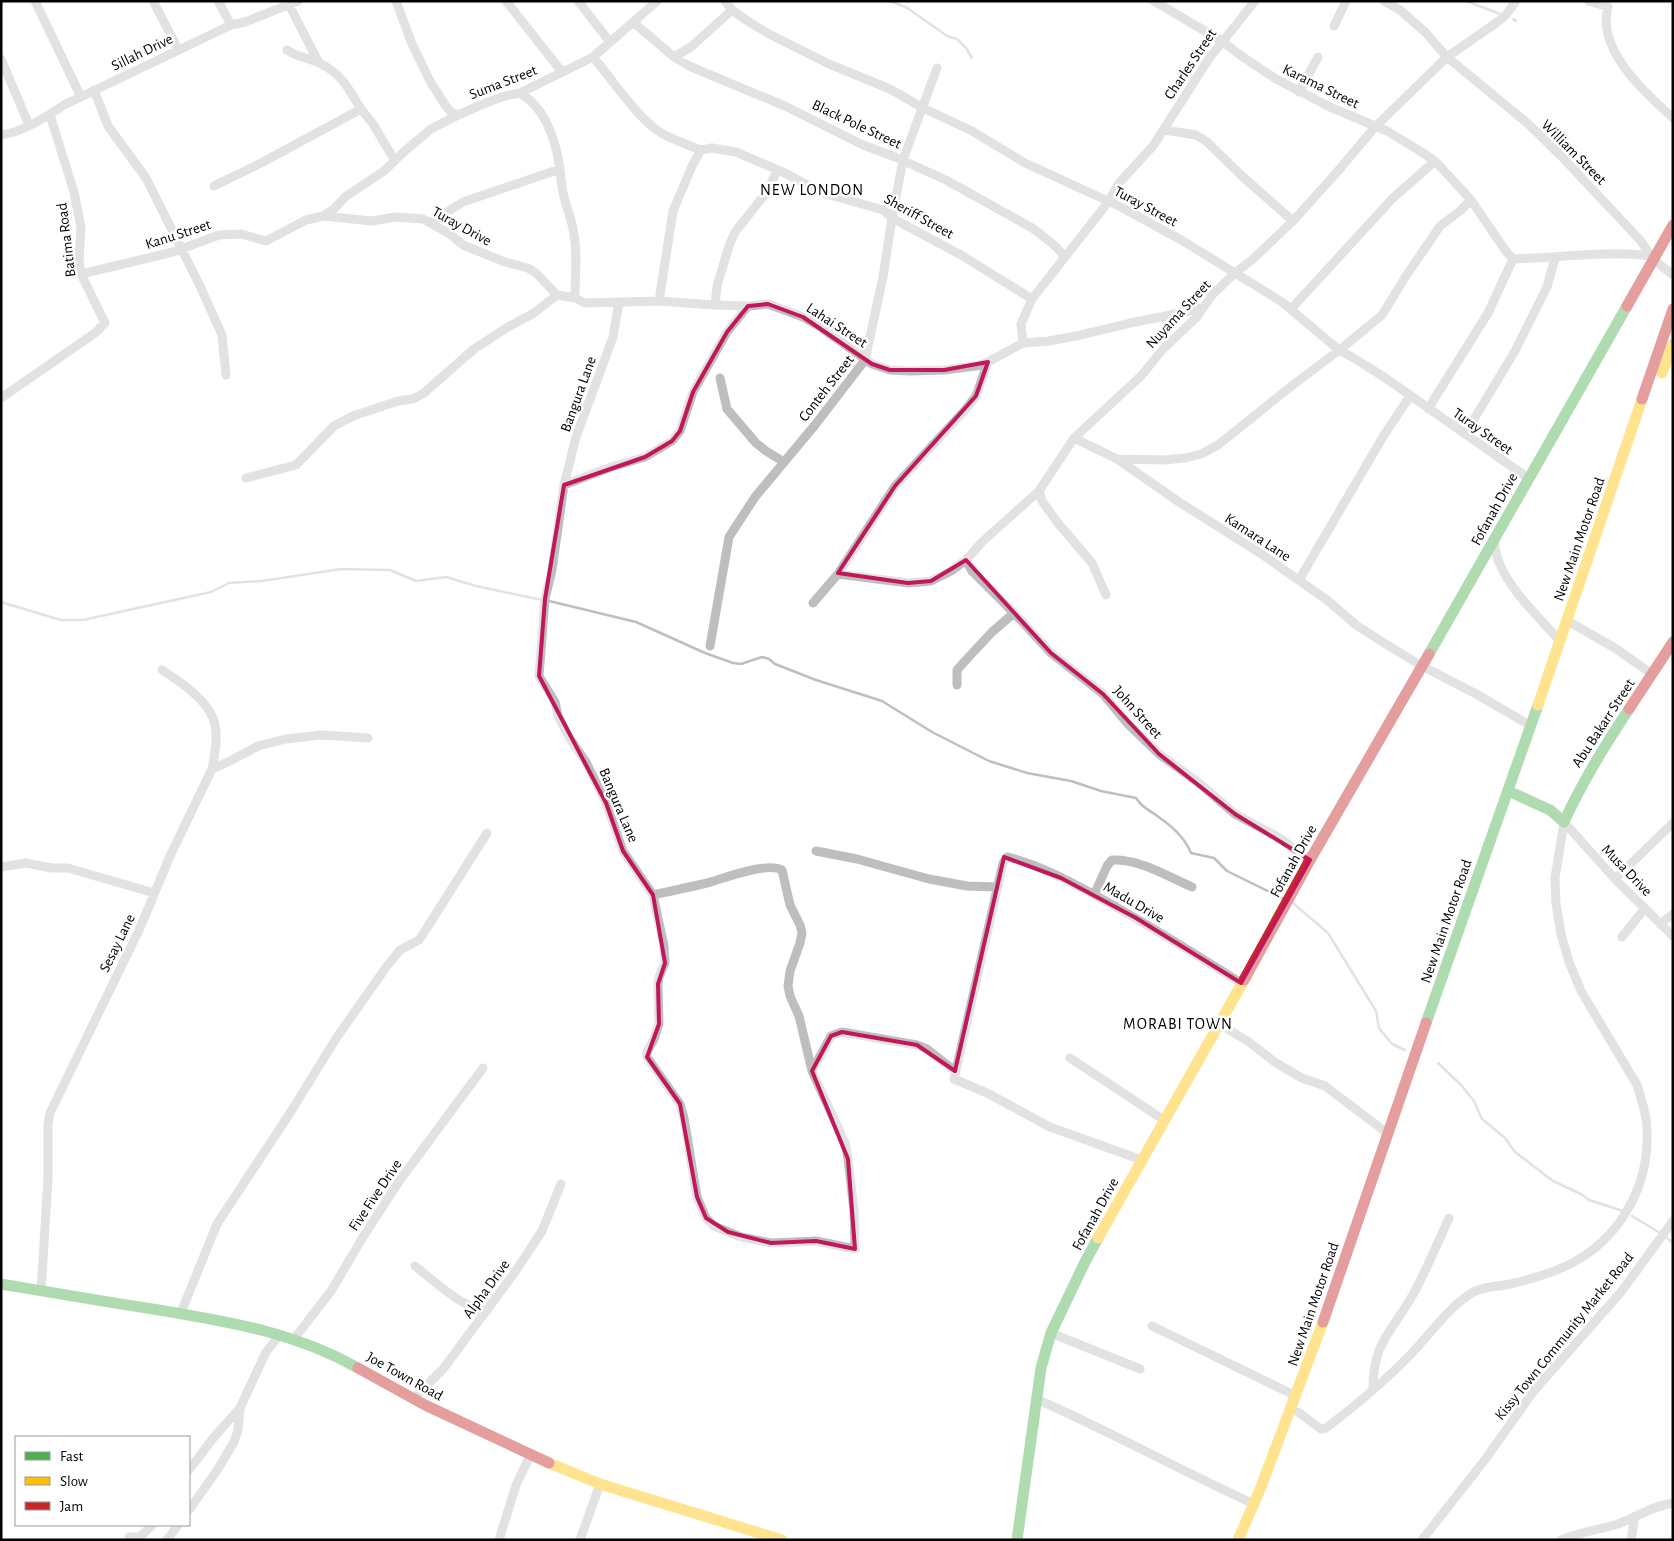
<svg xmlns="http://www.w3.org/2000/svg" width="1674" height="1541" font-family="'Alegreya Sans',sans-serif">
	<rect width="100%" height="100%" fill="#fff"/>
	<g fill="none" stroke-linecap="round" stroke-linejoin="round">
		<path stroke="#bfbfbf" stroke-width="2.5" d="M889 1 906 7 947 36 957 39 966 48 972 58
			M1466 1 1503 15
			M1513 19 1516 21
			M549 601 636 622 705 653 733 663 741 664 762 657 769 659 775 664 816 680 882 701 932 732 989 761 1027 773 1071 781 1101 791 1136 798C1144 810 1149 809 1160 818 1173 827 1185 838 1191 853L1214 858 1227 871 1284 899
			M1 602 61 620H83L211 592 229 583 262 581 341 569 390 570 416 581 446 577 476 586 542 600
			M1293 903 1328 933 1376 1011 1379 1028 1392 1044 1405 1050
			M1438 1063 1461 1085 1474 1101 1482 1119 1505 1138 1515 1152 1553 1181 1581 1194 1589 1200 1623 1211
			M1632 1216 1660 1233
			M1666 1237 1673 1243"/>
		<path stroke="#bebebe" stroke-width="9" d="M35 1 81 97
			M153 1 178 49
			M218 1 231 25
			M396 1 412 44 430 81 445 105 451 112 458 115
			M506 1 562 72
			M578 1 610 42
			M725 1 732 10 746 20 769 34 829 64 890 89 923 108 972 131 1025 163 1121 207 1183 241 1282 302 1339 350 1352 357 1384 377 1528 478
			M1154 1 1222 41 1240 55 1276 79 1330 107 1387 131 1420 151 1435 161 1471 200
			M1384 1 1400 10 1425 32 1447 57 1526 122 1562 157 1640 240 1654 260 1673 275
			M1589 1 1608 7C1596 49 1645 93 1673 118
			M289 5 319 63
			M633 22 674 57 689 66 785 106 863 145 895 157 946 180 1034 229 1055 246 1065 257
			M1334 26 1346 1
			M287 50C299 58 307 57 319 63 343 74 348 89 361 109
			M593 57C612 79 637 118 661 133 674 140 688 145 701 150
			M674 57 691 47 732 10
			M1 59 29 125
			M94 90 108 126 146 178 200 286 222 335 226 375
			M1299 92 1318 57
			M520 93C546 108 556 142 560 169 561 177 561 185 563 192 565 205 571 216 573 229 578 252 575 275 575 298L585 303 659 301 715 305 748 306 768 304 803 317 819 326 872 364 890 370 910 371 944 370 976 366 988 362 1023 343 1049 341 1076 336 1130 323 1186 312 1204 307
			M1164 130 1196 135 1206 141 1243 177 1293 221
			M1 135C23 132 46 117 64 105L231 25 245 22 298 1
			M701 150 712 148 736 152 787 174 820 192 883 210 892 218 961 255 1032 299
			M214 186 263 162 361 109 373 124 395 161
			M323 216 372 221 395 217 423 219 450 234 463 245 505 262 528 268 536 273 557 295 575 298
			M431 222 463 202 560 169
			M81 274 173 252 219 235 241 234 266 241 306 220 323 216 334 209 345 197 384 171 406 150 431 129 458 115 488 102 508 95 520 93 593 57 657 1
			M659 301 673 211 692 166 701 150
			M619 302 613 337 576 437 564 485 552 570 545 599 539 676 555 702 558 716 570 739 586 762 606 803 623 851 653 895 664 946 665 963 659 977 658 984 659 1024 654 1039 647 1052V1057L680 1104 684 1118 697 1197 706 1218 714 1226 741 1237 771 1243 816 1241 855 1249 854 1211 848 1159 845 1143 812 1071 799 1016 790 996 788 986 790 971 800 943 802 933 800 925 790 905 782 870C767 861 720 880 703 884 686 888 670 891 653 895
			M715 305 717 286 729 246 735 232 766 193 777 171
			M1291 309 1393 198 1435 161
			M1023 343 1021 324 1032 299 1109 201 1119 183 1153 146 1208 60 1255 1
			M720 378 727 409 756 443 766 451 784 462
			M1 398 95 333 105 323 81 274 79 260 81 227 74 192 50 115
			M1428 409 1488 313 1513 259
			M1465 434 1515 351 1547 287 1555 258
			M1074 438 1117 459 1179 502 1263 555 1327 600 1356 625 1384 643 1422 666 1478 695 1531 726
			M1117 459 1164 460 1185 458 1201 454 1218 445 1289 388 1342 348 1382 315 1406 276 1440 226 1460 211 1471 200 1505 250 1513 259C1559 258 1605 250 1650 256
			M246 478 296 465 334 426 353 416 398 401 413 399 424 393 474 349 508 327 534 313 557 295
			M564 485 611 467 645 457 672 441 680 431 693 392 727 332 748 306
			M1039 491 1042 501 1057 522 1092 563 1106 595
			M1494 541C1495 547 1496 554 1498 560 1510 591 1538 616 1560 641
			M966 560 972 571 1014 613 1051 653 1103 694 1128 724 1159 754 1199 783 1235 814 1278 837 1310 860
			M838 574 908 583 931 581 951 571 966 560 982 542 1039 491 1074 438 1141 376 1163 349 1196 318 1213 294 1235 273 1253 259 1293 221 1338 171 1375 127 1447 57 1496 23 1506 15 1516 1
			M1299 580 1384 435 1410 396
			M813 603 838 574 895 486 965 410 976 396 988 362
			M1573 624 1615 648 1652 674
			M710 646 729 537 755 497 815 425 865 360 883 277 892 218 903 160 937 68
			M162 670C179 681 205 698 213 718 219 733 215 753 212 769
			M957 685V670L965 661 992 632 1014 613
			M1564 822 1615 879 1673 936
			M816 851 857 859 929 879 967 886 998 887
			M1 867 26 863 51 868H68L154 893
			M1615 879 1673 823
			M1094 895 1107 866 1112 860C1140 859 1167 876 1192 887
			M1660 924 1673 914
			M1622 937 1645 908
			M1219 1024 1249 1042 1276 1063 1302 1078 1325 1086 1387 1133
			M1070 1058 1164 1120
			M812 1071 831 1036 842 1032 917 1045 927 1049 955 1071
			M1142 1160 1050 1127 987 1093 954 1079 1003 863 1007 857C1037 864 1065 879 1091 893 1143 921 1192 952 1241 983
			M415 1266C436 1282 460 1307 487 1311
			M41 1291 48 1178V1124L50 1113 140 928 170 856 212 769 230 761 258 746 286 739 321 735 368 738
			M180 1315 217 1224 290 1113 337 1037 387 966 400 950 419 940 425 931 487 833
			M1152 1326 1296 1396
			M1051 1333 1140 1369
			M294 1339 331 1291 363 1237 400 1180 483 1068
			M1373 1390C1372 1340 1396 1328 1416 1289 1428 1266 1438 1242 1449 1218
			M414 1398 443 1369 515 1272 542 1231 561 1184
			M1036 1399C1110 1431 1181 1471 1254 1504
			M1298 1412 1321 1429 1326 1428C1355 1406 1384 1382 1409 1356 1429 1336 1446 1310 1470 1294 1483 1286 1497 1287 1510 1284 1525 1281 1540 1276 1554 1271 1614 1249 1650 1192 1647 1129 1647 1114 1641 1099 1637 1085L1581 991 1569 962 1561 934 1556 904 1555 878 1564 822
			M189 1470 214 1437 240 1408
			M189 1510 218 1469 234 1442 238 1430 240 1408 266 1352 280 1335
			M129 1537H140L152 1525
			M167 1540 178 1525
			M499 1540 516 1485 530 1456
			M580 1540 600 1484
			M1422 1540 1484 1461 1533 1392 1621 1292 1673 1221
			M1561 1540C1579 1532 1599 1530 1618 1524 1637 1517 1652 1506 1673 1503
			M1631 1540 1635 1516"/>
		<path stroke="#4caf50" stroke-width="11" d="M1429 654 1627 306
			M1515 794 1550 810 1564 822C1582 782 1605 745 1629 709
			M1426 1023 1538 705
			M1 1284C54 1293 106 1302 159 1310 230 1322 294 1332 358 1368
			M1017 1540 1041 1368 1051 1333 1086 1260 1098 1238"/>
		<path stroke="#ffc107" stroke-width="11" d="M1662 373 1673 344
			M1538 705 1642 399
			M1098 1238 1244 980
			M549 1463 600 1484 782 1540
			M1238 1540 1261 1487 1323 1322"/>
		<path stroke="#c62828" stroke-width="11" d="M1627 306 1673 225
			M1642 399 1673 309
			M1629 709 1673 642
			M1244 980 1310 860 1429 654
			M1323 1322 1426 1023
			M358 1368 425 1405 549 1463"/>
	</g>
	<path d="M0 0H1674V1541H0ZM768 304 803 317 872 364 890 370H944L988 362 976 396 895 486 838 573 908 583 931 581 966 560 1051 653 1103 694 1159 754 1235 814 1310 860 1241 983 1136 918 1061 878 1004 857 955 1071 917 1045 842 1032 831 1036 812 1071 848 1159 855 1249 816 1241 771 1243 728 1232 706 1218 697 1197 680 1104 647 1057 659 1024 658 984 665 963 653 895 623 851 606 803 539 676 545 599 564 485 645 457 672 441 680 431 693 392 727 332 748 306Z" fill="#fff" fill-opacity=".55" fill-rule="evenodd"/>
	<path fill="none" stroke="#c2185b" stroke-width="4" stroke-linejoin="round" d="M768 304 803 317 872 364 890 370H944L988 362 976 396 895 486 838 573 908 583 931 581 966 560 1051 653 1103 694 1159 754 1235 814 1310 860 1241 983 1136 918 1061 878 1004 857 955 1071 917 1045 842 1032 831 1036 812 1071 848 1159 855 1249 816 1241 771 1243 728 1232 706 1218 697 1197 680 1104 647 1057 659 1024 658 984 665 963 653 895 623 851 606 803 539 676 545 599 564 485 645 457 672 441 680 431 693 392 727 332 748 306Z"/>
	<g text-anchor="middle" stroke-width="5" stroke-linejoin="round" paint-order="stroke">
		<g font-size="15" fill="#000" stroke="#fff">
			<text transform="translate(142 52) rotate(-26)" y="5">Sillah Drive</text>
			<text transform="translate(1190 64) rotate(-56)" y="5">Charles Street</text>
			<text transform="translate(503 82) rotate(-21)" y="5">Suma Street</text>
			<text transform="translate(1321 86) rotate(26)" y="5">Karama Street</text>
			<text transform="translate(857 124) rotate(25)" y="5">Black Pole Street</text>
			<text transform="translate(1574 152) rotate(45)" y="5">William Street</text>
			<text transform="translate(1146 206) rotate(28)" y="5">Turay Street</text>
			<text transform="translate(919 216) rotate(29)" y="5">Sheriff Street</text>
			<text transform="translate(462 226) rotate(29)" y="5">Turay Drive</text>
			<text transform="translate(178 234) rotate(-18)" y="5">Kanu Street</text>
			<text transform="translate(66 240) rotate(-97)" y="5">Batima Road</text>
			<text transform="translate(1178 314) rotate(-47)" y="5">Nuyama Street</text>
			<text transform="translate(837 325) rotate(33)" y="5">Lahai Street</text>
			<text transform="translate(826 388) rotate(-52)" y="5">Conteh Street</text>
			<text transform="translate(578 394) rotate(-70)" y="5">Bangura Lane</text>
			<text transform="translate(1483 431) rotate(35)" y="5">Turay Street</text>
			<text transform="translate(1494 509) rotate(-61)" y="5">Fofanah Drive</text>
			<text transform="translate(1258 537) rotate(33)" y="5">Kamara Lane</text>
			<text transform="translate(1579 539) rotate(-71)" y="5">New Main Motor Road</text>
			<text transform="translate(1138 712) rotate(48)" y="5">John Street</text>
			<text transform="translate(1603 723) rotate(-57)" y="5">Abu Bakarr Street</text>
			<text transform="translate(619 805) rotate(67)" y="5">Bangura Lane</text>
			<text transform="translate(1293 861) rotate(-61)" y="5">Fofanah Drive</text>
			<text transform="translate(1627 870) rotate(46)" y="5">Musa Drive</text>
			<text transform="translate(1134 902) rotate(30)" y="5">Madu Drive</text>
			<text transform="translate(1446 921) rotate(-71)" y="5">New Main Motor Road</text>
			<text transform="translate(117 943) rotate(-64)" y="5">Sesay Lane</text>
			<text transform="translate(375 1195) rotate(-56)" y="5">Five Five Drive</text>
			<text transform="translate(1095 1214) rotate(-61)" y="5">Fofanah Drive</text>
			<text transform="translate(486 1289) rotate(-54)" y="5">Alpha Drive</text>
			<text transform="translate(1313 1304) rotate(-71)" y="5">New Main Motor Road</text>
			<text transform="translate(1564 1336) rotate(-51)" y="5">Kissy Town Community Market Road</text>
			<text transform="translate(405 1376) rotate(29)" y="5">Joe Town Road</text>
		</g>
		<g font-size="16" letter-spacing="1" fill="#000" stroke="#fff">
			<text x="812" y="195">NEW LONDON</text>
			<text x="1178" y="1029">MORABI TOWN</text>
		</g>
	</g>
	<rect width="1674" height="1541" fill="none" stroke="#000000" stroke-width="5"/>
	<rect x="15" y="1436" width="175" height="90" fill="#ffffff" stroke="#999999"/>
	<rect x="25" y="1452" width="25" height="8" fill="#4caf50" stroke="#999999"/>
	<text x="60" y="1461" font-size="15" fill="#000000">Fast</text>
	<rect x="25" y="1477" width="25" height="8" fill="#ffc107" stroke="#999999"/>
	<text x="60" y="1486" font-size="15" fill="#000000">Slow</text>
	<rect x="25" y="1502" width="25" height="8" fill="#c62828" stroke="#999999"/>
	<text x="60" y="1511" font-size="15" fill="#000000">Jam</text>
</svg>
